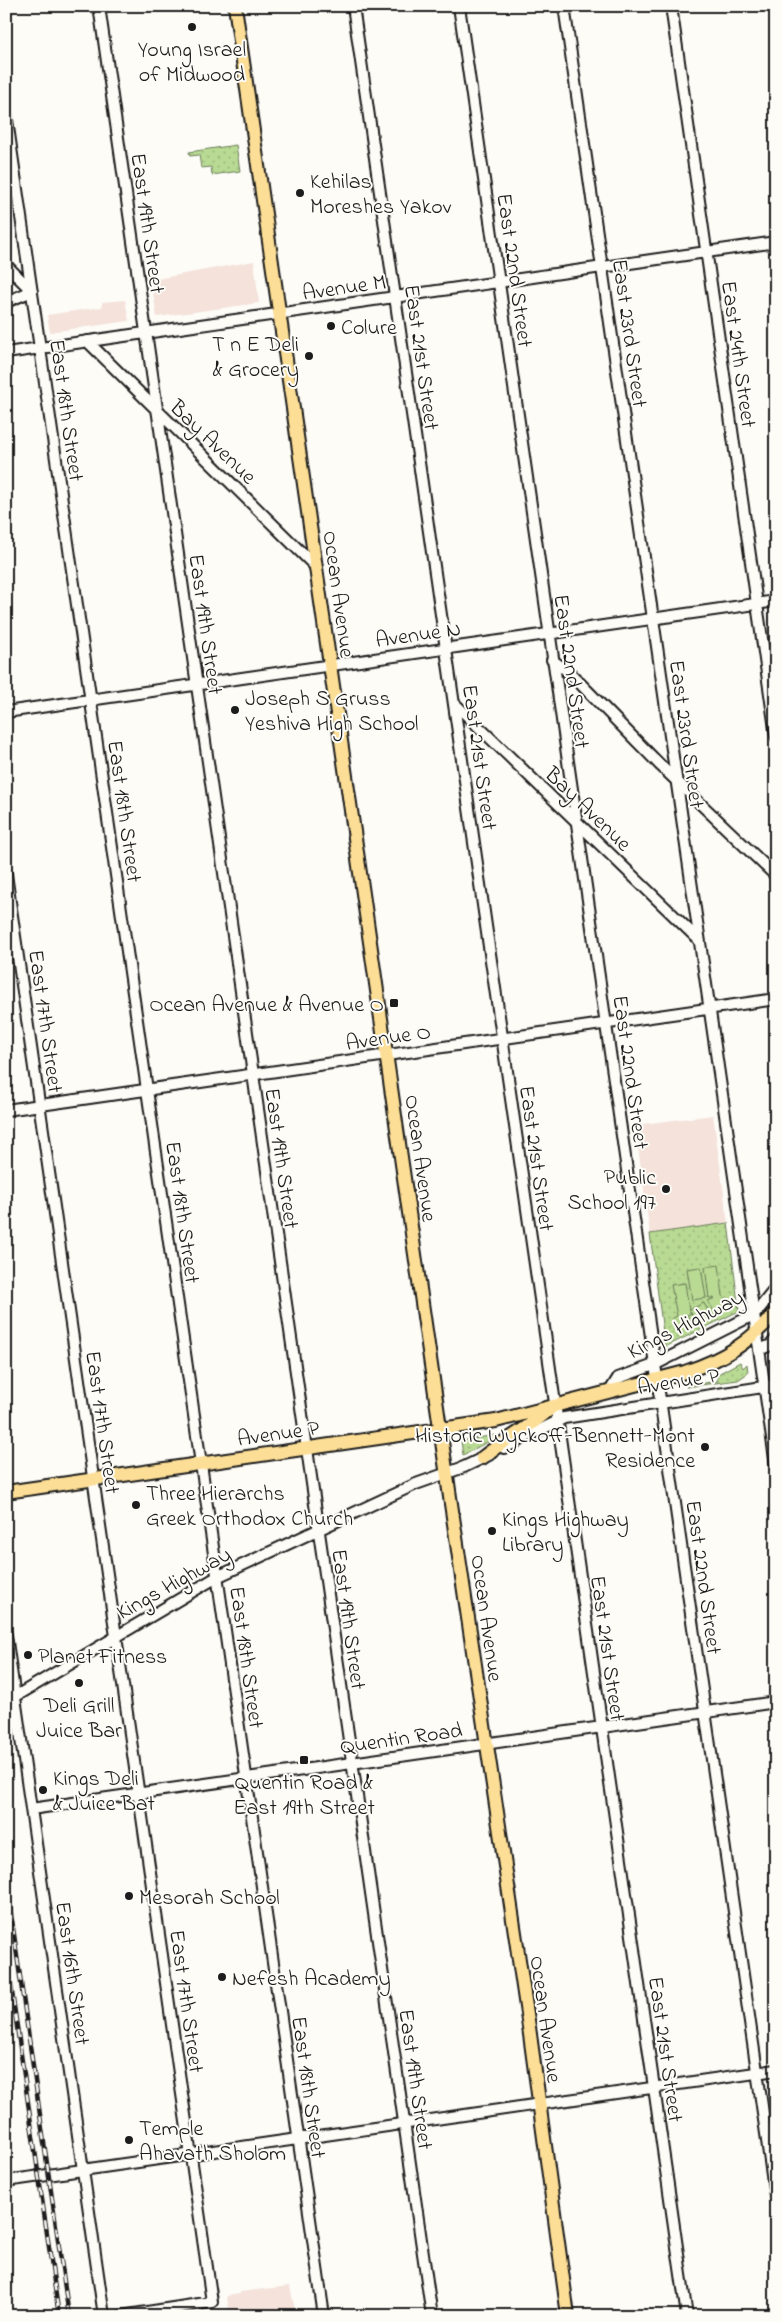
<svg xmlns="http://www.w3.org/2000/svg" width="782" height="2322" font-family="'Indie Flower',sans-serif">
	<defs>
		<pattern id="grass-dots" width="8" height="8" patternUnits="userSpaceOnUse" patternTransform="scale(1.25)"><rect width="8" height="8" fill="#b8da93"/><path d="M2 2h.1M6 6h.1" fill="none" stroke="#9eba7e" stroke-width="1.8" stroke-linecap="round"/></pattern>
	</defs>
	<rect width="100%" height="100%" fill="#fdfcf7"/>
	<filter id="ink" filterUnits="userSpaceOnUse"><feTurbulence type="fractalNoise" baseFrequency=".02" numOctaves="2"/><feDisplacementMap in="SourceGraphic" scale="10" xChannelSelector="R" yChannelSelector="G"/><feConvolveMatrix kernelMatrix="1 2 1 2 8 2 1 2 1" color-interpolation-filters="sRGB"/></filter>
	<g filter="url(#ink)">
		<path fill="#f4e2db" d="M254 261 259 303 157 317 151 280Z
			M125 300 129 321 50 332 47 315 102 307V302Z
			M713 1115 728 1223 650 1234 635 1125Z
			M290 2286 296 2316H230L227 2296 240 2294V2292Z"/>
		<path fill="url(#grass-dots)" stroke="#6a7b58" d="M236 145 240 171 212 175 211 167 201 168 199 155 190 156 189 152Z
			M728 1223 739 1311 665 1347 650 1234Z
			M740 1362 743 1368 747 1364 748 1373 738 1380 686 1387 697 1383 698 1384 718 1381 716 1375Z
			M495 1435V1438L463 1455 461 1441Z"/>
		<path fill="#b8da93" stroke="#6a7b58" d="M719 1265 723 1296 728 1304 714 1311 708 1301 715 1298H709L705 1267Z
			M701 1267 706 1298 692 1300 687 1269Z
			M685 1283 689 1310 704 1303 709 1313 695 1320 690 1311V1314L687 1315 691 1322 677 1329 671 1319 677 1316 671 1285Z"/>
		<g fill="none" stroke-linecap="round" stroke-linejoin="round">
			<defs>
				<path id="minor" d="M99 6 432 2316
					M353 6 687 2316
					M459 6 776 2203
					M564 6 776 1466
					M671 6 776 736
					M6 113 324 2316
					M6 265 32 291 6 302
					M87 341 316 567
					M6 353 776 242
					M552 660 569 672 661 766 776 876
					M454 703 699 940
					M6 712 776 601
					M6 874 212 2302 121 2316
					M6 1110 776 999
					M759 1350 771 1345 776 1339
					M610 1391 618 1378 654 1365 755 1314 776 1288
					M504 1448 564 1418 776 1385
					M6 1635 104 2316
					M6 1702 217 1577 416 1484 464 1467 489 1455
					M31 1809 776 1702
					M6 2181 776 2070"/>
				<path id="major" d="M235 6 450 1497 529 2027 568 2316
					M482 1458C505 1439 532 1427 553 1406
					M6 1492 496 1421 685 1372C724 1359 749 1343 776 1312"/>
			</defs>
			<use href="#minor" stroke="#1c1c1c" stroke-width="14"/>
			<use href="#major" stroke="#1c1c1c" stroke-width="16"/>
			<use href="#minor" stroke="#fdfcf7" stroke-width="10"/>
			<use href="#major" stroke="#fcde96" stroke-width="12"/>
			<defs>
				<path id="rail" d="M6 1879 69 2316
					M6 1951 59 2316"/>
			</defs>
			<use href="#rail" stroke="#1c1c1c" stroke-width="4.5"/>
			<use href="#rail" stroke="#fdfcf7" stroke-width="2.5" stroke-dasharray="8" stroke-linecap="butt"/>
		</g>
	</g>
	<g fill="#1c1c1c" stroke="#fdfcf7" stroke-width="2">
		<circle cx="192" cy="27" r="5"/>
		<circle cx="300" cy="193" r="5"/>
		<circle cx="331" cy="326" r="5"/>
		<circle cx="309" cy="356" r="5"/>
		<circle cx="235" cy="710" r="5"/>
		<rect x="389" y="998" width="10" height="10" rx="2.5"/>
		<circle cx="666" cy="1189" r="5"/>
		<circle cx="705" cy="1447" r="5"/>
		<circle cx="136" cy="1505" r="5"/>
		<circle cx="492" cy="1531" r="5"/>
		<circle cx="28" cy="1655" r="5"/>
		<circle cx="79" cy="1683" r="5"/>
		<rect x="299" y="1755" width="10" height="10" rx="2.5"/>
		<circle cx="43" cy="1790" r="5"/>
		<circle cx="129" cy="1896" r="5"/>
		<circle cx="222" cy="1977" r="5"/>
		<circle cx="129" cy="2140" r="5"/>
	</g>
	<g text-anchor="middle" stroke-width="4" stroke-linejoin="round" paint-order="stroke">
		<g font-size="22" fill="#1c1c1c" stroke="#fdfcf7" text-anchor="start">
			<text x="192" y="56" text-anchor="middle">Young Israel<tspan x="192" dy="25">of Midwood</tspan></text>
			<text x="310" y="188">Kehilas<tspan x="310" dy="25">Moreshes Yakov</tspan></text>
			<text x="341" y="334">Colure</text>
			<text x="299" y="351" text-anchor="end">T n E Deli<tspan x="299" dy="25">&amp; Grocery</tspan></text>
			<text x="245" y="705">Joseph S Gruss<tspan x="245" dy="25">Yeshiva High School</tspan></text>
			<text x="384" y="1011" text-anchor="end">Ocean Avenue &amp; Avenue O</text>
			<text x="656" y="1184" text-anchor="end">Public<tspan x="656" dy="25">School 197</tspan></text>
			<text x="695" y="1442" text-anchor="end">Historic Wyckoff-Bennett-Mont<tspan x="695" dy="25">Residence</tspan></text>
			<text x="146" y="1500">Three Hierarchs<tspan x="146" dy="25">Greek Orthodox Church</tspan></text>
			<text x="502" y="1526">Kings Highway<tspan x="502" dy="25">Library</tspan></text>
			<text x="38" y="1663">Planet Fitness</text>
			<text x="79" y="1712" text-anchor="middle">Deli Grill<tspan x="79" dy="25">Juice Bar</tspan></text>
			<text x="53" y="1785">Kings Deli<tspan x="53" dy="25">&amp; Juice Bat</tspan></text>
			<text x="304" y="1789" text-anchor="middle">Quentin Road &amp;<tspan x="304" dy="25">East 19th Street</tspan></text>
			<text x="139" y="1904">Mesorah School</text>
			<text x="232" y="1985">Nefesh Academy</text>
			<text x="139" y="2135">Temple<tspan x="139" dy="25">Ahavath Sholom</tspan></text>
		</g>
		<g font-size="22" fill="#1c1c1c" stroke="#fdfcf7">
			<text transform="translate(149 223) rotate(82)" y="8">East 19th Street</text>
			<text transform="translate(516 270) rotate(82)" y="8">East 22nd Street</text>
			<text transform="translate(344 286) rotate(-8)" y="8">Avenue M</text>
			<text transform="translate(631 333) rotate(82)" y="8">East 23rd Street</text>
			<text transform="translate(740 354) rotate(82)" y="8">East 24th Street</text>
			<text transform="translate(423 357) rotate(82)" y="8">East 21st Street</text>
			<text transform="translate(68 410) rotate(82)" y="8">East 18th Street</text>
			<text transform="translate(214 441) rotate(44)" y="8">Bay Avenue</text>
			<text transform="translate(340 594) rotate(82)" y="8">Ocean Avenue</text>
			<text transform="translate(207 624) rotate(82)" y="8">East 19th Street</text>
			<text transform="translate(418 633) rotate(-8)" y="8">Avenue N</text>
			<text transform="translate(573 671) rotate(82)" y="8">East 22nd Street</text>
			<text transform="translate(688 734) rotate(82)" y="8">East 23rd Street</text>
			<text transform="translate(481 757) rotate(82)" y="8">East 21st Street</text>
			<text transform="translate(589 808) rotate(44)" y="8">Bay Avenue</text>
			<text transform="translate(126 811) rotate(82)" y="8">East 18th Street</text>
			<text transform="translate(47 1021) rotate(82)" y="8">East 17th Street</text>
			<text transform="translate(388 1036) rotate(-8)" y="8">Avenue O</text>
			<text transform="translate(632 1072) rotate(82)" y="8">East 22nd Street</text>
			<text transform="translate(283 1158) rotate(82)" y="8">East 19th Street</text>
			<text transform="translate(422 1158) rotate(82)" y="8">Ocean Avenue</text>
			<text transform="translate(538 1158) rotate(82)" y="8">East 21st Street</text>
			<text transform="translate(184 1212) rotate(82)" y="8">East 18th Street</text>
			<text transform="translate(685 1323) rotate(-27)" y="8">Kings Highway</text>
			<text transform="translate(678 1380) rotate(-9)" y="8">Avenue P</text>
			<text transform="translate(104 1422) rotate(82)" y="8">East 17th Street</text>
			<text transform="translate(278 1432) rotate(-8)" y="8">Avenue P</text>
			<text transform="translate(705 1577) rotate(82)" y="8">East 22nd Street</text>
			<text transform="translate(173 1582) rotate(-29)" y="8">Kings Highway</text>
			<text transform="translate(488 1618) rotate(82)" y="8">Ocean Avenue</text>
			<text transform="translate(350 1619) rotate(82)" y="8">East 19th Street</text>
			<text transform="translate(609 1648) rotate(82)" y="8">East 21st Street</text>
			<text transform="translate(248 1657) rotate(82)" y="8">East 18th Street</text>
			<text transform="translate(401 1737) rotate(-8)" y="8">Quentin Road</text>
			<text transform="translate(74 1973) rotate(82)" y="8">East 16th Street</text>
			<text transform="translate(188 2001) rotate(82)" y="8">East 17th Street</text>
			<text transform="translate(547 2019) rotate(82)" y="8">Ocean Avenue</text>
			<text transform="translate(667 2049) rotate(82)" y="8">East 21st Street</text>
			<text transform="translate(417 2079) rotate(82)" y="8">East 19th Street</text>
			<text transform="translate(310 2087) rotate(82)" y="8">East 18th Street</text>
		</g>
	</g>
	<rect width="782" height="2322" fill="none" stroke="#fdfcf7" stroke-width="25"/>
	<rect x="12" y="12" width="757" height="2297" fill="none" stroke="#1c1c1c" stroke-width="2" filter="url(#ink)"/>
</svg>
